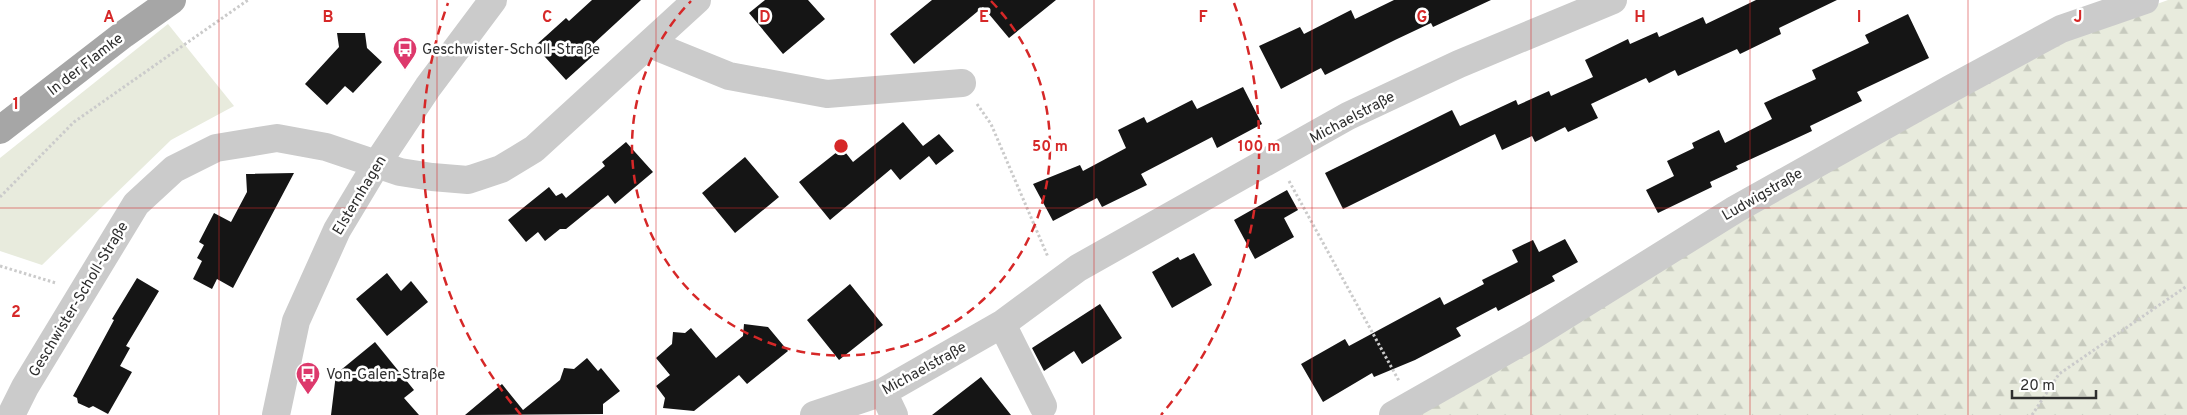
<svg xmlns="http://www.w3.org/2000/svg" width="2187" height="415" font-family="Overpass,sans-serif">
	<defs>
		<pattern id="forest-firs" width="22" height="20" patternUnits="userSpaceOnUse" patternTransform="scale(1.25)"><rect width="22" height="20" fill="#e8ebdd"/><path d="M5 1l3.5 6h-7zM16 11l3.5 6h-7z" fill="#c7cabe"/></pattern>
	</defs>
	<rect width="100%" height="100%" fill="#fff"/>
	<path fill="#e8ebdd" d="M168 24 234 106 171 140 42 265 0 251V158Z"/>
	<path fill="url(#forest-firs)" d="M2168 0H2187V415H1412V404L2061 39Z"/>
	<path fill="#151515" d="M592 0H641L591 46 597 52 566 80 535 46 566 18 569 21Z
		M765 0H808L825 19 783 54 749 13Z
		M932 0H1056L1009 38 983 7 914 64 890 34Z
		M1394 0H1491L1433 27 1431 23 1395 40 1325 75 1321 68 1281 89 1259 46 1300 27 1304 34 1351 10 1355 19Z
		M1756 0H1837L1779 28 1781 34 1740 54 1737 49 1678 76 1675 70 1649 83 1646 78 1591 104 1598 118 1568 132 1565 127 1535 142 1532 136 1502 150 1495 134 1343 209 1325 173 1452 110 1460 126 1516 100 1518 105 1549 91 1551 96 1593 77 1585 60 1628 39 1630 44 1657 32 1659 37 1703 17 1706 24Z
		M1908 14 1929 58 1857 92 1862 101 1810 126 1812 131 1736 166 1738 169 1710 182 1712 187 1658 213 1646 190 1674 176 1667 161 1694 148 1692 143 1719 130 1725 143 1772 119 1764 103 1816 79 1812 70 1869 43 1865 35Z
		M337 33H365L367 48 382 62 353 93 345 86 327 105 305 84 339 47Z
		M1243 87 1262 124 1217 148 1212 137 1141 174 1147 185 1102 207 1097 198 1053 221 1033 184 1080 165 1083 171 1126 148 1118 130 1144 117 1147 123 1192 100 1197 109Z
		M903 122 923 146 939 134 954 151 936 165 929 156 900 180 891 169 830 220 799 182 842 148 853 162Z
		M626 142 653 172 615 204 608 195 566 229H560L545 241 538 232 526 242 508 220 549 187 556 196 562 193 566 198 605 166 602 162Z
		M745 157 779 197 735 233 702 193Z
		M294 173 233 288 217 279 212 289 193 279 202 261 197 258 204 245 199 242 214 213 231 222 247 192 246 174Z
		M1287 190 1298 210 1284 218 1294 237 1255 259 1234 220Z
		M1565 239 1578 262 1552 276 1555 281 1498 311 1496 307 1456 328 1461 336 1415 360 1374 377 1372 373 1323 402 1301 364 1345 339 1349 346 1440 297 1444 305 1484 284 1482 280 1518 262 1512 250 1533 240 1539 252Z
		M1194 253 1212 285 1172 308 1152 272 1178 257 1180 260Z
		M387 273 401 291 411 281 428 302 387 336 356 299Z
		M137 278 159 291 126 346 130 348 120 366 132 372 108 414 93 406 89 408 78 403 77 398 73 396 114 320 112 319Z
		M850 284 883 325 839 360 807 320Z
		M1100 304 1122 338 1082 364 1074 351 1044 371 1032 348Z
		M744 324 768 327 788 351 747 384 739 375 694 411 663 408 665 398 656 386 670 375 656 358 672 344 673 332 685 333 691 328 716 358 743 336Z
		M375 342 414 390 404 398 419 415H331L336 374Z
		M587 358 598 371 601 368 620 391 603 404V414L465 415 502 384 523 410 560 380 564 368 574 369Z
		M981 377 1011 415H932Z"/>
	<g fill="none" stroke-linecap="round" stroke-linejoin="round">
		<path stroke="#cbcbcb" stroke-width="3" stroke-dasharray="2.5 2.5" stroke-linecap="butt" d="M977 104 991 124 1048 257
			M1289 181 1399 381
			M0 197 74 122 248 0
			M0 266 56 283
			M2032 415 2059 374 2187 286"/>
		<path stroke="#cbcbcb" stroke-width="28" d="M650 44 729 76 827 94 962 83
			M1002 324 1043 406
			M883 392 894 415
			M11 415 25 387 136 204 174 169 216 148 277 138 326 147 400 172 432 177 468 180 501 169 534 149 697 0
			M276 415 296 321 337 230 376 165 428 87 493 0
			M814 415 883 392 1002 324 1078 268 1348 116 1459 64 1613 0
			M1393 415 1532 336 1736 209 1952 88 2061 29 2145 0"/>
		<path stroke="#a6a6a6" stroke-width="28" d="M0 130 124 34 172 0"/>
	</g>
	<path fill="none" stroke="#d62828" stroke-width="1" stroke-opacity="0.55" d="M219 0V415M437 0V415M656 0V415M875 0V415M1094 0V415M1312 0V415M1531 0V415M1750 0V415M1968 0V415M0 208H2187"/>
	<g fill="none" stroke="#d62828" stroke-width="2.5" stroke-dasharray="9 6">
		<path d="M991 1A209 209 0 1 1 691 1"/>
		<path d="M521 415A418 418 0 0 1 448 3M1234 3A418 418 0 0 1 1161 415"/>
	</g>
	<defs>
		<symbol id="bus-pin" viewBox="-11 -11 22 30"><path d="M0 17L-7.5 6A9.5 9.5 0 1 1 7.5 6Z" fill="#dd396c" stroke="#fff"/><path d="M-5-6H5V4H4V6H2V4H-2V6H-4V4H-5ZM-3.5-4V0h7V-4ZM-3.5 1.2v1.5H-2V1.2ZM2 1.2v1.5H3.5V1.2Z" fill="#fff"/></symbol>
	</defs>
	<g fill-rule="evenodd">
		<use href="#bus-pin" x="391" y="35" width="28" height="38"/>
		<use href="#bus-pin" x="294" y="360" width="28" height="38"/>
	</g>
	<g text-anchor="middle" stroke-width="5" stroke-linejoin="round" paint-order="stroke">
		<g font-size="15" fill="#2e2e2e" stroke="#fff" text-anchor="start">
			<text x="422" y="54">Geschwister-Scholl-Straße</text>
			<text x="326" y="379">Von-Galen-Straße</text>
		</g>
		<g font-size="15" fill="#2e2e2e" stroke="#fff">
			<text transform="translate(85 64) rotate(-38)" y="5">In der Flamke</text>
			<text transform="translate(1352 117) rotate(-28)" y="5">Michaelstraße</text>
			<text transform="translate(1762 194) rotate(-30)" y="5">Ludwigstraße</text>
			<text transform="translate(359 195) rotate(-59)" y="5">Elsternhagen</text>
			<text transform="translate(78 299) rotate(-59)" y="5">Geschwister-Scholl-Straße</text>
			<text transform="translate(924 368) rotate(-29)" y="5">Michaelstraße</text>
		</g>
	</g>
	<g font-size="16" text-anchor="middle" font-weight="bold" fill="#d62828" stroke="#fff" stroke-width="5" stroke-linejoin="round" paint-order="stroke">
		<text x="109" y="22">A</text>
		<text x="328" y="22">B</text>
		<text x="547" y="22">C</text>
		<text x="765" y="22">D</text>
		<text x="984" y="22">E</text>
		<text x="1203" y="22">F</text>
		<text x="1422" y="22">G</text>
		<text x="1640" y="22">H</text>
		<text x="1859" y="22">I</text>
		<text x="2078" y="22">J</text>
		<text x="16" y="109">1</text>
		<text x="16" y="317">2</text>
	</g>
	<circle cx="841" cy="146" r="8" fill="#d62828" stroke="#fff" stroke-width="2.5"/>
	<g font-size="15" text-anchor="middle" font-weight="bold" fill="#d62828" stroke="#fff" stroke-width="5" stroke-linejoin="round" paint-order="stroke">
		<text x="1050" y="151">50 m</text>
		<text x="1259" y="151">100 m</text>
	</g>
	<path d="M2012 390v8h84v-8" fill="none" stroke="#2e2e2e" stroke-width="2.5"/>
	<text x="2020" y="390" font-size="15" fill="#2e2e2e" stroke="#ffffff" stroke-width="4" paint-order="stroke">20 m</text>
</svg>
